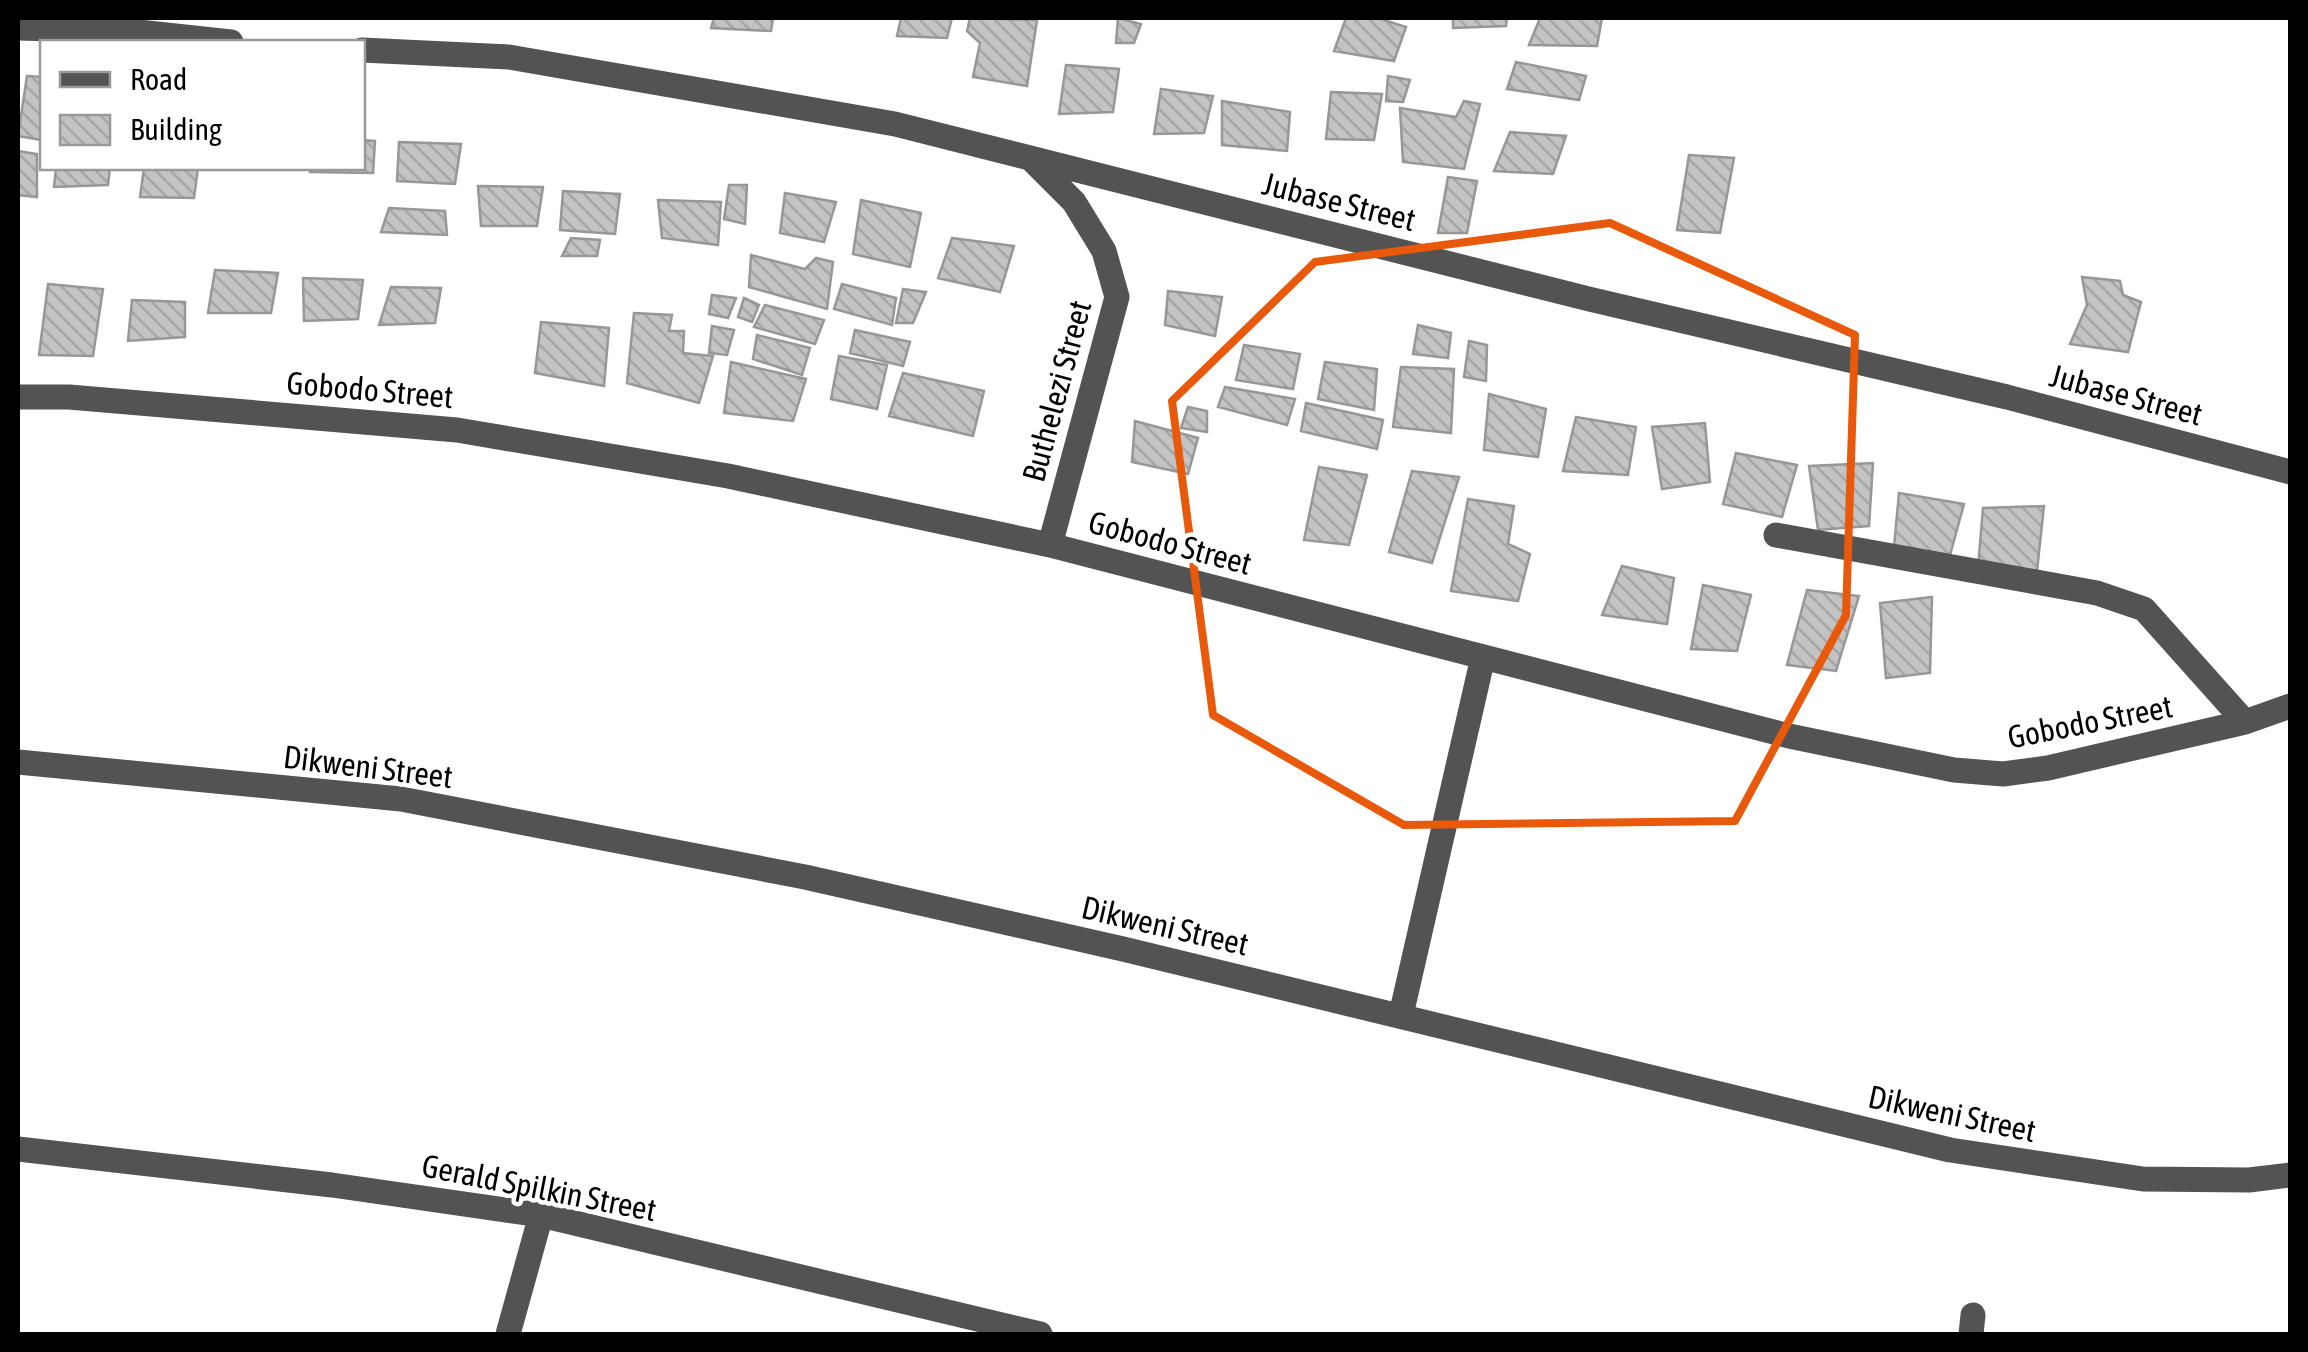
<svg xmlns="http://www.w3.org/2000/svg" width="2308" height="1352" font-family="'Asap Condensed',sans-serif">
	<defs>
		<pattern id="building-back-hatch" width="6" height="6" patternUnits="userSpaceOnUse" patternTransform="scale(2.5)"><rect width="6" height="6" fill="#c3c3c3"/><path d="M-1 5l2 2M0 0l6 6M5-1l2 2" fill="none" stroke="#a6a6a6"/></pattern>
	</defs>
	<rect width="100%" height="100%" fill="#fff"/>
	<path fill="url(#building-back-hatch)" stroke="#979797" stroke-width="2.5" d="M714 18H773L771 31 711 28Z
		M901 18H952L947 38 897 36Z
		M970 18 1037 20 1027 86 973 77 980 43 967 31Z
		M1118 18 1141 24 1134 43H1116Z
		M1346 18H1378L1406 27 1394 61 1334 51Z
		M1453 18H1507L1506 26 1453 28Z
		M1540 18H1602L1597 46 1529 45Z
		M1516 62 1586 76 1579 100 1507 89Z
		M1066 65 1119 69 1113 112 1059 114Z
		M27 76 42 77 41 140 18 136Z
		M1388 76 1410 80 1403 102 1386 101Z
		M1161 89 1213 96 1204 133 1154 134Z
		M1331 92 1382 94 1374 140 1326 139Z
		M1222 101 1290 112 1287 151 1222 145Z
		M1464 101 1480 104 1464 169 1403 162 1400 108 1456 117Z
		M1510 132 1566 136 1553 174 1494 171Z
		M362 140 375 141 373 173 310 172 311 168H362Z
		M399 142 461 144 455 184 397 181Z
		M18 151 37 154V197L18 195Z
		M1689 155 1734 158 1720 233 1677 230Z
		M56 168H110L108 185 54 187Z
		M144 168H198L194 198 140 197Z
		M1448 177 1477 181 1467 233H1438Z
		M729 185H747L745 224 724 219Z
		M478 186 543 187 537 226H481Z
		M563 191 620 194 615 234 560 230Z
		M785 193 836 202 824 242 780 233Z
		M658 200 721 202 718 245 662 238Z
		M861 200 921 213 910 267 853 254Z
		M389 208 445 211 447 235 381 232Z
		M571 238 600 240 597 256H562Z
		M952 238 1014 246 1000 292 938 278Z
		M751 255 805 269 816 258 833 262 827 309 749 287Z
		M215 270 278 273 271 313H208Z
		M2082 277 2120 281 2123 295 2141 302 2128 352 2070 344 2087 305Z
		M303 278 363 280 358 319 304 321Z
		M48 284 103 289 93 356 39 355Z
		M842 284 896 298 892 325 834 309Z
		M391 287 441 288 435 323 379 325Z
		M903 289 926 292 913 323H896Z
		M1168 291 1222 297 1215 336 1165 325Z
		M712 295 736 298 728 318 709 314Z
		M744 298 759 305 752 322 738 317Z
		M132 300 185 302V337L128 341Z
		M765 305 824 320 815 344 754 327Z
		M634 313 672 315 669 331H684L683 353 713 356 699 403 627 383Z
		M541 322 609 328 604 386 535 373Z
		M1418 325 1451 333 1448 358 1413 354Z
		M712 326 734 330 727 355 709 353Z
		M855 330 910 342 903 366 850 353Z
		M757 335 810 348 802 375 753 359Z
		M1469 341 1487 345 1486 381 1464 377Z
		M1244 345 1300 354 1293 389 1236 380Z
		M839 356 887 365 877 409 831 399Z
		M731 362 806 379 793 421 724 413Z
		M1325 362 1377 369 1374 410 1318 399Z
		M1401 367 1454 369 1451 433 1393 427Z
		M903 373 984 391 973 436 889 416Z
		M1225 387 1295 399 1287 425 1218 407Z
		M1489 394 1546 409 1538 457 1484 450Z
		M1306 403 1383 420 1377 449 1301 431Z
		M1188 407 1207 411V432L1181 428Z
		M1576 417 1636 427 1628 475 1563 471Z
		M1135 421 1198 438 1188 474 1132 462Z
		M1705 423 1710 482 1662 489 1652 427Z
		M1736 453 1797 465 1782 517 1723 504Z
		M1873 463 1869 526 1818 530 1809 466Z
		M1319 467 1367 475 1349 545 1304 540Z
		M1412 471 1459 477 1432 563 1389 552Z
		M1899 493 1964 504 1950 555 1894 547Z
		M1468 499 1514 506 1508 544 1530 554 1518 601 1451 591Z
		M2044 506 2037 571 1978 567 1983 508Z
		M1622 566 1674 578 1667 624 1602 615Z
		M1703 585 1751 595 1737 651 1691 649Z
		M1807 590 1859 596 1836 671 1787 665Z
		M1932 597 1930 673 1886 678 1880 603Z"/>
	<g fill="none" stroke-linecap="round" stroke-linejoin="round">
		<path stroke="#535353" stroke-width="25" d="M18 28 129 31 231 42
			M362 50 509 57 895 124 1589 299 2007 397 2290 472
			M1033 161 1074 202 1104 251 1117 297 1050 545
			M18 397H69L457 430 728 476 1050 545 1789 736 1954 770 2003 774 2048 768 2245 722 2290 706
			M1776 535 2097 593 2144 609 2245 722
			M18 762 401 799 805 877 1123 949 1950 1150 2143 1179 2249 1180 2290 1175
			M1401 1015 1483 657
			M18 1149 332 1185 541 1215 1040 1334
			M508 1334 541 1215
			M1971 1334 1973 1315"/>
	</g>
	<path fill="none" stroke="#e8590c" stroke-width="8" stroke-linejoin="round" d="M1610 223 1855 335 1846 615 1735 821 1404 825 1213 715 1172 401 1315 262Z"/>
	<g text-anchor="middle" stroke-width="9" stroke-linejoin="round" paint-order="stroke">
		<g font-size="32" fill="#000" stroke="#fff">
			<text transform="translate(1339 202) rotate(14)" y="11">Jubase Street</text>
			<text transform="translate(370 390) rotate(5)" y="11">Gobodo Street</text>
			<text transform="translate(1057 391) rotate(-75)" y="11">Buthelezi Street</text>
			<text transform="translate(2126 395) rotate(15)" y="11">Jubase Street</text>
			<text transform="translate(1170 543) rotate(15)" y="11">Gobodo Street</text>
			<text transform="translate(2090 722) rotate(-11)" y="11">Gobodo Street</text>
			<text transform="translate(368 767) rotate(7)" y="11">Dikweni Street</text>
			<text transform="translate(1165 926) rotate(13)" y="11">Dikweni Street</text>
			<text transform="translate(1952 1114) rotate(12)" y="11">Dikweni Street</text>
			<text transform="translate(539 1188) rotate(11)" y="11">Gerald Spilkin Street</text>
		</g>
	</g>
	<rect width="2308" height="1352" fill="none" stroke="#000000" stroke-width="40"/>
	<rect x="40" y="40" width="325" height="130" fill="#ffffff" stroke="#999999" stroke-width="2.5"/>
	<rect x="60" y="72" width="50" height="15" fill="#535353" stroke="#999999" stroke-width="2.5"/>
	<text x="130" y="90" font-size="30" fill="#000000">Road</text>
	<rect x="60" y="115" width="50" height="30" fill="url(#building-back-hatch)" stroke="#999999" stroke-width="2.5"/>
	<text x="130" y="140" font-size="30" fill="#000000">Building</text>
</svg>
